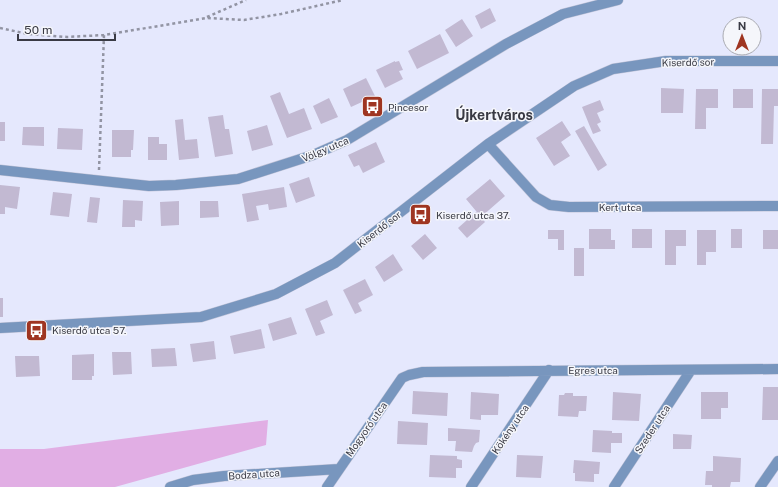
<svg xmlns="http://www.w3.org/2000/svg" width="778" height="487" font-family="'Public Sans',sans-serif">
	<rect width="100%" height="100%" fill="#e5e8fd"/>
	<path fill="#e1aee4" d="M268 420 266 445 115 487H0V449H44Z"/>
	<path fill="#c2b9d2" d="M490 8 496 21 481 29 475 16Z
		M462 19 473 36 456 47 445 30Z
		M440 34 449 53 417 69 408 51Z
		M395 61V62L399 61 403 70 399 71 403 79 385 88 376 70Z
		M366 78 375 96 351 107 343 89Z
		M661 88 684 89 683 113H661Z
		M696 89H718V108H706V129H695Z
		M733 89H753V108H733Z
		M762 89H778V106H774L773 144H761Z
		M280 92 289 114 304 108 312 129 287 138 270 96Z
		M329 98 338 117 321 124 313 106Z
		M600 100 604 110 597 113 601 122 597 124 601 131 593 134 582 107Z
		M223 115 225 129H229L233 154 215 157 208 117Z
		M183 119 185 140 197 139 199 158 179 160 175 120Z
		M562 121 571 135 561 142 570 156 554 166 536 138Z
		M0 122H5V141H0Z
		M267 125 273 145 252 151 247 131Z
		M584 126 607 165 598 171 575 131Z
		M23 127H44V146L22 145Z
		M58 128 83 129 82 150 57 149Z
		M112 130H134L133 150H131V157H112Z
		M148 137H159V144H167V160H148Z
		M376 142 385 162 363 173 359 165 354 167 348 155Z
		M309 177 315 196 296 203 289 184Z
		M490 179 505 196 481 217 466 199Z
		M0 185 20 187 17 209 5 207V214H0Z
		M284 187 287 207 269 210 268 204 256 206 259 220 247 222 242 194Z
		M53 192 72 194 69 217 50 215Z
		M90 197 100 198 97 223 87 222Z
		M123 200 143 201 142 221 135 220V227H122Z
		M179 201V225L161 226 160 202Z
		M200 201H218L219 217 200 218Z
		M476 212 485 222 467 238 458 228Z
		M589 229H611V240H615V249H589Z
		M632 229H652V248H632Z
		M731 229H742V248H731Z
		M548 230H564V250H558V239H548Z
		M665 230H686V246H676V265H665Z
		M697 230H716V252H706V265H697Z
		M763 230H778V249H763Z
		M425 234 437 248 423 260 411 246Z
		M574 248H584V276H574Z
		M393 254 403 270 384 282 375 267Z
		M365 279 373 295 358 303 362 311 355 314 343 290Z
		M0 298H3V317H0Z
		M327 300 333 315 320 321 325 333 316 336 305 309Z
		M291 317 297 334 273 341 268 324Z
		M261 329 265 348 234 354 230 336Z
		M214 341 216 359 193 362 190 344Z
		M175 348 177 366 152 367 151 349Z
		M112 352H131L132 374 113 375Z
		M94 354V376H92V380H72V355Z
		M15 356H39L40 376 16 377Z
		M763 387H778V420H762Z
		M413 391 448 393 447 416 412 414Z
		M471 392 499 394 498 415H481V420L470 419Z
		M613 392 641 394 639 421 612 420Z
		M701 392H728V408H721V419H701Z
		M565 393H573V396H587L586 411H579L578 417 558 416 559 395H564Z
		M398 421 428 423 427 445 397 444Z
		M448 428 480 430 479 442 476 443 474 446 472 452 455 451 456 441H448Z
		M593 430 612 431V433H622V443H611V453L592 452Z
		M673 434 692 435 691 449H673Z
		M430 455 457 456V459L462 460V468H456V478L429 477Z
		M517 455 543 456 541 478 516 477Z
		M713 456 741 458 740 482H731L730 487H712V485H705L706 471H713Z
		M574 460 600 462 599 474H594V482L575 481V473H573Z"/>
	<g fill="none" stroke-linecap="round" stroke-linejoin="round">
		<defs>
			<path id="minor" d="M488 144 536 197 550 205 569 207 778 206
				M0 170 149 186 176 185 238 179 313 155 347 140 506 44 563 14 618 0
				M0 328 201 317 276 294 335 263 488 144 574 86 613 69 666 61H778
				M170 487 193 480 224 476 339 469
				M327 487 402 378 409 375 423 372 778 369
				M471 487 549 370
				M614 487 691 370
				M760 487 778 461"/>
		</defs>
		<use href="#minor" stroke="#c3c5d8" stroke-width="11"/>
		<path stroke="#9294a3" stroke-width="2.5" stroke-dasharray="3 3" stroke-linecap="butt" d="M207 17 246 0
			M0 28 28 34 67 37 104 35 207 18 244 20 281 14 343 0
			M99 170 104 35"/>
		<use href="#minor" stroke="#7896be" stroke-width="10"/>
	</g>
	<defs>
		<symbol id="bus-square" viewBox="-11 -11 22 22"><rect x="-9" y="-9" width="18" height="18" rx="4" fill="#9f3521" stroke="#f5f6fb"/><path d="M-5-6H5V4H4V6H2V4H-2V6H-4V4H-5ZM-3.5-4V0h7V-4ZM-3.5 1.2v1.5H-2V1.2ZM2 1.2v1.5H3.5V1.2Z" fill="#fff"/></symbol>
	</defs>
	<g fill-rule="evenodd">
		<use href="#bus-square" x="360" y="94" width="25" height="25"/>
		<use href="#bus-square" x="408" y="202" width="25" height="25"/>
		<use href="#bus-square" x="24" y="318" width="25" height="25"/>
	</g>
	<g text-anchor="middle" stroke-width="3" stroke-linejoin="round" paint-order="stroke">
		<g font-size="10" fill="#393a44" stroke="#f5f6fb">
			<text transform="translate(688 62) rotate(-1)" y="4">Kiserdő sor</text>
			<text transform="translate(325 149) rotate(-23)" y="4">Völgy utca</text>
			<text x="620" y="211">Kert utca</text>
			<text transform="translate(379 229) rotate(-38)" y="4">Kiserdő sor</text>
			<text x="593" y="374">Egres utca</text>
			<text transform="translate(366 429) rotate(-55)" y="4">Mogyoró utca</text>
			<text transform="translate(510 429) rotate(-56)" y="4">Kökény utca</text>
			<text transform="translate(652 429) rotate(-57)" y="4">Szeder utca</text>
			<text transform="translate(254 474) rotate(-4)" y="4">Bodza utca</text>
		</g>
		<g font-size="10" fill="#393a44" stroke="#f5f6fb" text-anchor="start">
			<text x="388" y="111">Pincesor</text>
			<text x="436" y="219">Kiserdő utca 37.</text>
			<text x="52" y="334">Kiserdő utca 57.</text>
		</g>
		<g font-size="14" font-weight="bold" fill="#393a44" stroke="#f5f6fb">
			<text x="494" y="120">Újkertváros</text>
		</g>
	</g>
	<g transform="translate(742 36)"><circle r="19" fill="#f5f6fb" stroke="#aaabb2"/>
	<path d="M0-3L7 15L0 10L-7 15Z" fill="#9f3521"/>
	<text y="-6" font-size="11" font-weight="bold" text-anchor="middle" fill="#393a44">N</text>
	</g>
	<path d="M18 34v6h97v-6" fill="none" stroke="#393a44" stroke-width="2"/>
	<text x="24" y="34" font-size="12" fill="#393a44" stroke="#f5f6fb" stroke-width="3" paint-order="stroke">50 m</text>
</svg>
